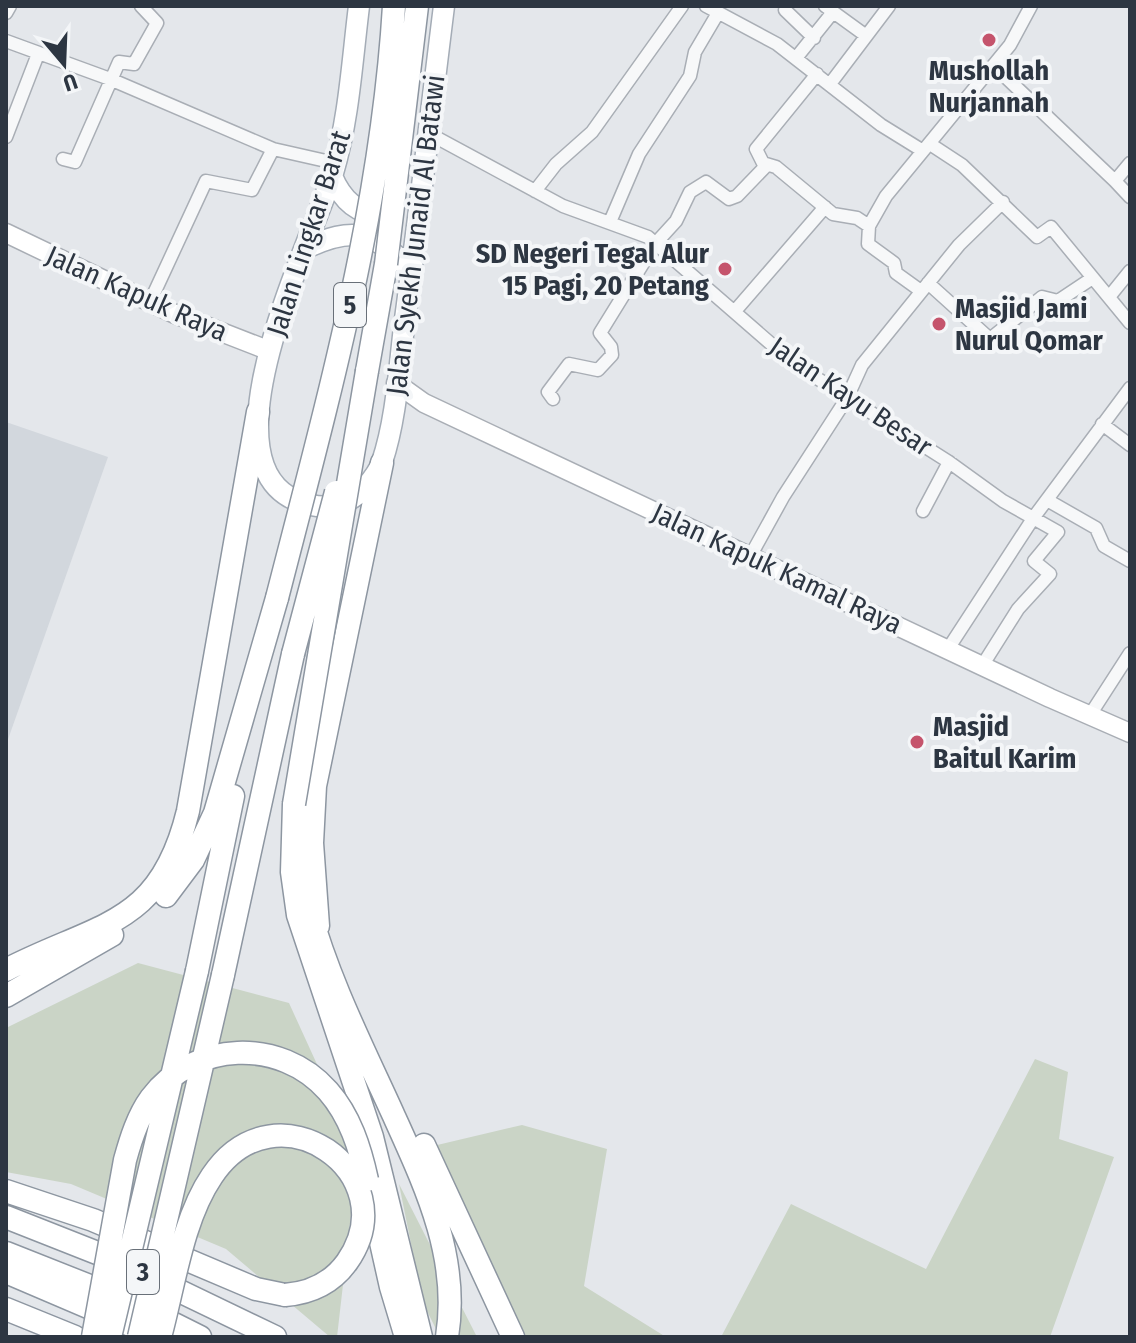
<svg xmlns="http://www.w3.org/2000/svg" width="1136" height="1343" font-family="'Fira Sans Condensed',sans-serif">
	<rect width="100%" height="100%" fill="#e4e7eb"/>
	<path fill="#d2d7dd" d="M6 422 108 457 6 745Z"/>
	<path fill="#cad4c6" d="M138 963 289 1003 358 1154 337 1337H330L226 1249 71 1184 6 1172V1028Z
		M1035 1059 1068 1072 1059 1139 1114 1157 1050 1337H721L791 1204 926 1269Z
		M522 1125 607 1149 584 1286 666 1337H524L433 1146Z
		M399 1184 477 1337H440L423 1303Z"/>
	<g fill="none" stroke-linecap="round" stroke-linejoin="round">
		<defs>
			<path id="minor" d="M706 6 777 44 881 125 923 151 1010 45 1031 6
				M825 6 865 35
				M785 10 814 38
				M6 13 10 6
				M6 41 110 79 273 149 335 163
				M796 58 833 12
				M994 66 1115 181
				M830 84 889 6
				M428 133 563 206 648 237 793 363 949 462 1003 501 1058 532 1034 561 1050 574 1018 609 982 666
				M6 137 38 54
				M930 144 962 165 1037 237 1051 227 1130 323
				M63 159 75 162 119 62 134 64 157 23 141 6
				M1130 163 1115 181 1130 197
				M766 164 776 167 833 214 857 218 869 226 868 244 894 263 896 273 921 291
				M535 191 556 164 592 132 682 6
				M610 222 639 154 690 76 695 52 718 13
				M869 226 886 196 923 151
				M928 283 990 339 1042 297 1058 301 1091 279
				M1109 297 1130 271
				M150 302 206 181 252 190 273 149
				M735 311 825 207
				M553 399 548 392 569 364 598 370 612 355 611 347 600 333 655 244 676 221 690 192 706 182 729 199 737 196 765 167 756 149 817 74
				M1102 424 1130 445
				M1047 500 1096 528 1104 546 1130 561
				M923 511 949 462
				M751 555 783 497 847 398 862 365 959 245 1003 202
				M948 649 1034 517 1130 388
				M1090 715 1130 653"/>
			<path id="secondary" d="M6 233 175 314 270 351
				M396 383 424 403 1050 698 1130 733"/>
			<path id="primary" d="M359 6C352 62 349 119 333 173 313 239 189 480 311 505 332 510 351 502 366 487 372 480 379 471 382 462 397 417 399 365 405 319 419 215 431 110 444 6
				M332 176C341 198 356 214 381 215
				M304 249C354 225 376 231 411 272"/>
			<path id="motorway" d="M367 371 386 264
				M294 804 292 872 298 915 372 1137 421 1337
				M166 896 193 860 215 813 277 598
				M309 909C328 979 363 1048 393 1114 425 1185 460 1257 447 1337
				M318 926 312 843 315 786 382 463
				M6 970C99 922 160 927 188 811L258 412
				M197 971 233 796
				M223 975 293 654
				M6 996 112 935
				M424 1145 513 1337
				M367 1180 391 1287 406 1337
				M6 1191 93 1220 256 1289 285 1295
				M6 1217 115 1260 275 1337
				M6 1253 130 1302 200 1337
				M6 1272 156 1336
				M6 1309 75 1337"/>
		</defs>
		<use href="#minor" stroke="#a9aeb5" stroke-width="15"/>
		<use href="#secondary" stroke="#a9aeb5" stroke-width="21"/>
		<use href="#primary" stroke="#a4acb6" stroke-width="23"/>
		<use href="#motorway" stroke="#8d96a1" stroke-width="25"/>
		<use href="#minor" stroke="#f7f8f9" stroke-width="12"/>
		<use href="#secondary" stroke="#fff" stroke-width="18"/>
		<use href="#primary" stroke="#fff" stroke-width="20"/>
		<use href="#motorway" stroke="#fff" stroke-width="22"/>
		<defs>
			<path id="motorway-bridge" d="M386 264 417 6
				M277 598C327 403 382 208 394 6
				M293 654 336 492
				M294 804 367 371
				M93 1337 125 1160C131 1138 138 1116 151 1098 194 1041 280 1037 328 1091 350 1116 360 1148 367 1180
				M110 1337 197 971
				M139 1337 223 975
				M160 1337C174 1286 182 1220 212 1176 276 1080 409 1174 347 1262 332 1283 310 1293 285 1295"/>
		</defs>
		<use href="#motorway-bridge" stroke="#8d96a1" stroke-width="25" stroke-linecap="butt"/>
		<use href="#motorway-bridge" stroke="#fff" stroke-width="22"/>
	</g>
	<g fill="#c5546c" stroke="#f4f6f8" stroke-width="3">
		<circle cx="989" cy="40" r="8"/>
		<circle cx="725" cy="269" r="8"/>
		<circle cx="939" cy="324" r="8"/>
		<circle cx="917" cy="742" r="8"/>
	</g>
	<g text-anchor="middle" stroke-width="8" stroke-linejoin="round" paint-order="stroke">
		<g fill="#f4f6f8" stroke="#697079" stroke-width="2">
			<rect x="334" y="283" width="32" height="44" rx="6"/>
			<rect x="127" y="1250" width="32" height="44" rx="6"/>
		</g>
		<g font-size="26" font-weight="bold" fill="#2d3642">
			<text x="350" y="314">5</text>
			<text x="143" y="1281">3</text>
		</g>
		<g font-size="28" font-weight="bold" fill="#2d3642" stroke="#f4f6f8" text-anchor="start">
			<text x="989" y="80" text-anchor="middle">Mushollah<tspan x="989" dy="32">Nurjannah</tspan></text>
			<text x="709" y="263" text-anchor="end">SD Negeri Tegal Alur<tspan x="709" dy="32">15 Pagi, 20 Petang</tspan></text>
			<text x="955" y="318">Masjid Jami<tspan x="955" dy="32">Nurul Qomar</tspan></text>
			<text x="933" y="736">Masjid<tspan x="933" dy="32">Baitul Karim</tspan></text>
		</g>
		<g font-size="28" fill="#2d3642" stroke="#f4f6f8">
			<text transform="translate(308 233) rotate(-72)" y="10">Jalan Lingkar Barat</text>
			<text transform="translate(415 235) rotate(-83)" y="10">Jalan Syekh Junaid Al Batawi</text>
			<text transform="translate(137 293) rotate(24)" y="10">Jalan Kapuk Raya</text>
			<text transform="translate(851 396) rotate(34)" y="10">Jalan Kayu Besar</text>
			<text transform="translate(777 568) rotate(25)" y="10">Jalan Kapuk Kamal Raya</text>
		</g>
	</g>
	<rect width="1136" height="1343" fill="none" stroke="#2d3642" stroke-width="16"/>
	<g transform="translate(64 64) rotate(161)" stroke="#f4f6f8" stroke-width="6" paint-order="stroke">
	<path d="M0-6L14 30L0 20L-14 30Z" fill="#2d3642"/>
	<text y="-12" font-size="22" font-weight="bold" text-anchor="middle" fill="#2d3642">U</text>
	</g>
</svg>
